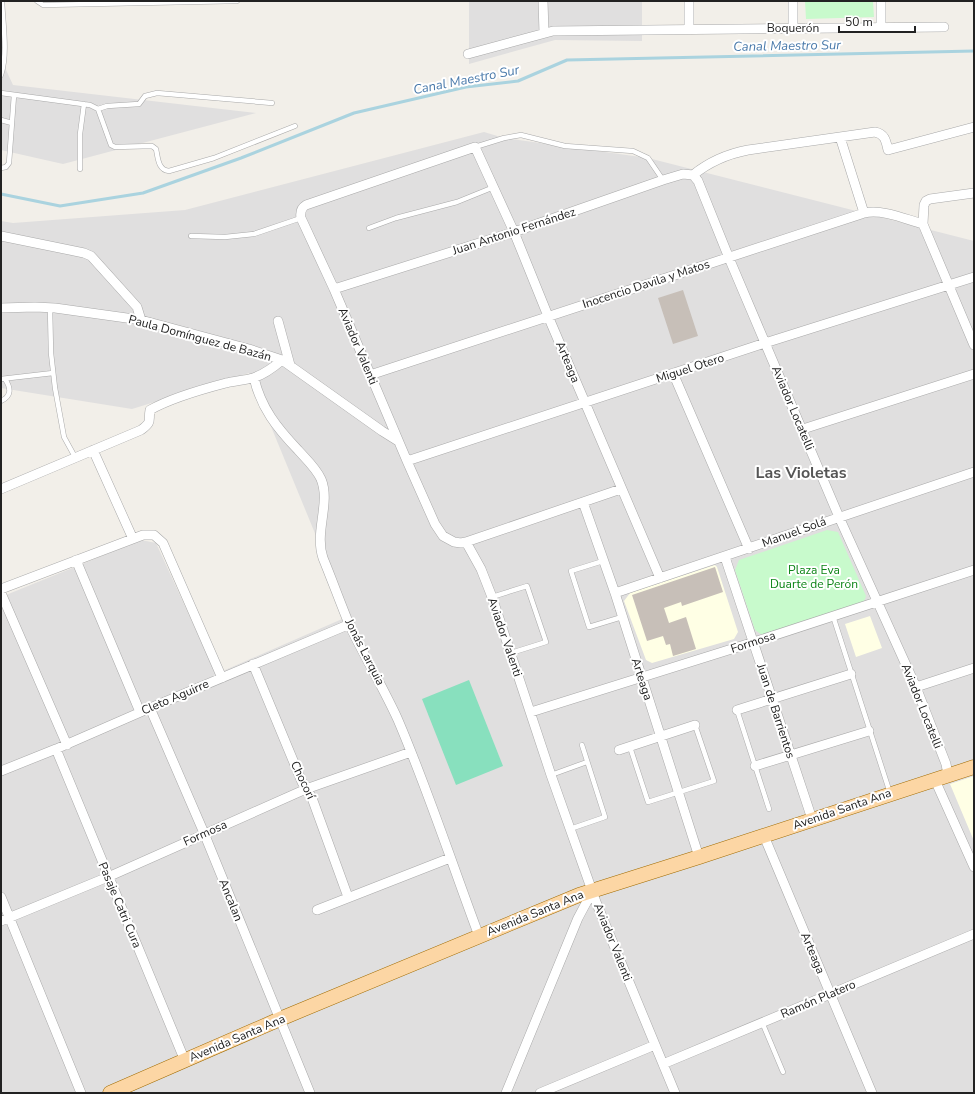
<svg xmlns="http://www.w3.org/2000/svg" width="975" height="1094" font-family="'Nunito Sans',sans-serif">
	<rect width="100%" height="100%" fill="#f2efe9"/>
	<path fill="#e0dfdf" d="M469 1H642V41L555 40 469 64Z
		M1 59 13 85 256 113 63 164 1 150Z
		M484 132 504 138 648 158 974 241V1093H1V597L141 540 156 543 216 674 349 616 249 373 132 409 1 388V221L13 223 185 210Z"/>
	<path fill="#ffffe5" d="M715 565 717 567 738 632 734 639 652 663 646 660 624 601 630 593Z
		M870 616 882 648 856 657 845 624Z
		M974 776V841L950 784Z"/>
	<path fill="#c8facc" d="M805 1H873L874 17 806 19Z
		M827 530 838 532 866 596 863 604 762 635 755 630 735 570 739 560Z"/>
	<path fill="#88e0be" d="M469 680 503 766 456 785 422 699Z"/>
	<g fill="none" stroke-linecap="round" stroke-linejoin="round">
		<path stroke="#aad3df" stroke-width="3" d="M1 194 60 206 143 193 241 158 354 113 466 87 518 81 567 60 974 51"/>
	</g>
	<path fill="#c7bfb8" d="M683 290 698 336 673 344 658 298Z
		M715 567 723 592 682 606 681 602 664 608 669 623 686 617 696 649 673 656 670 644 666 645 663 636 647 641 632 595Z"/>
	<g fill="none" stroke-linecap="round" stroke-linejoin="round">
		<defs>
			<path id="lane" d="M37 1 43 5 237 1
				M1 75C8 54 3 24 2 1
				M1 93 90 105 98 109 111 145 115 147 152 146 156 149C158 158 158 170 169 171L214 158 295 126
				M98 109 107 106 139 104 145 96 157 93 272 103
				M1 120 12 123
				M475 147 504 138 521 135 565 146 633 151 648 158 663 180
				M1 168 6 167 9 163 14 95
				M80 169V134L84 104
				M369 228 396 218 457 202 494 187
				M191 236 225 237 254 234 301 218
				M50 308 51 353 55 388 64 437 75 457
				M1 379 53 373
				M1 401C12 396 11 388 5 379
				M603 561 571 571 589 627 622 617
				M492 597 527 586 546 642 511 653
				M833 616 890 793
				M737 710 769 809
				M630 747 648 802 714 781 695 725
				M551 775 587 762
				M570 829 605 817 582 745
				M762 1022 783 1072"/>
			<path id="street" d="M543 1 544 33
				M793 1V28
				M881 1V28
				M689 29V1
				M468 54 553 31 944 27
				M840 137 864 213
				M693 175 698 181 729 258 839 517 916 687 946 764 948 775
				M693 175C709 162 727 154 748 150L875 132C885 134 886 141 888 150L974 127
				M974 193 930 199 926 201 924 205 923 224 925 229 974 345
				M1 236 84 253 91 256 137 307 141 320
				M334 289 514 232 663 180 683 174 693 175
				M1 308 35 307 55 308 141 320 249 349 282 360 382 431 398 441
				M278 321 290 365
				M673 373 749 549
				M370 375C535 320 700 268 864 213 883 209 905 219 923 224
				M254 378C261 408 277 428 298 450 306 459 316 468 321 479 331 503 314 532 323 558 332 580 340 602 349 624 364 656 383 687 398 720 428 790 452 864 479 936
				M803 429 974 374
				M93 450 133 539
				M407 461 765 343 974 277
				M1 489 141 430C153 421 148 421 150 410 171 398 203 389 226 383 235 381 245 380 253 378 265 374 274 367 282 360
				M621 489 466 542 461 543 454 542 443 536 435 524 407 461 334 289 301 218C300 212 301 208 306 205L475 147 514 232 548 316 660 578
				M583 502 615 593 699 857
				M466 542 481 569 492 597 551 775 596 902 675 1093
				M725 557 812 819
				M76 560 140 712
				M1 589 143 535H154L163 543 222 678
				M1 593 67 745
				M615 593C735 553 854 512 974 472
				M253 664 302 782 312 798 348 897
				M916 687 974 668
				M150 708 204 833 310 1093
				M737 710 851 674
				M531 712 754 642 974 570
				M56 749 185 1061
				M619 750 695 725
				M755 766 869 731
				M1 771 56 749 150 708 350 624
				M935 780 974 867
				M764 836 872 1093
				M1 897 81 1093
				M317 910 450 858
				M1 921 108 877 306 789 411 752
				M663 1064 974 934
				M506 1093 578 918 593 890
				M540 1093 655 1045"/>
			<path id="primary" d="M110 1093 280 1019 579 895 699 857 974 767"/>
		</defs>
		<use href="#lane" stroke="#a9a9a9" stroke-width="5.5"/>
		<use href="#street" stroke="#a9a9a9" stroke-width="10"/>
		<use href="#primary" stroke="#a06b00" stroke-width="15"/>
		<use href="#lane" stroke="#fff" stroke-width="4.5"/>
		<use href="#street" stroke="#fff" stroke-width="9"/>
		<use href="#primary" stroke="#fcd6a4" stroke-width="14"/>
	</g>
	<g text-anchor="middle" stroke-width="4" stroke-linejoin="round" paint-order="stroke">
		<g font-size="12" fill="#222" stroke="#fff">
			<text x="793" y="32">Boquerón</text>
			<text transform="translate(514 231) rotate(-18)" y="4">Juan Antonio Fernández</text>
			<text transform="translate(646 284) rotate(-18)" y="4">Inocencio Davila y Matos</text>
			<text transform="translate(200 338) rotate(15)" y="4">Paula Domínguez de Bazán</text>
			<text transform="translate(358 346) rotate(67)" y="4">Aviador Valenti</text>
			<text transform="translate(568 362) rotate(67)" y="4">Arteaga</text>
			<text transform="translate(690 368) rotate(-18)" y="4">Miguel Otero</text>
			<text transform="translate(793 408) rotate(67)" y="4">Aviador Locatelli</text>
			<text transform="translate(794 532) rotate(-20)" y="4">Manuel Solá</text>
			<text transform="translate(505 637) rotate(71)" y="4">Aviador Valenti</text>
			<text transform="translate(753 642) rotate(-18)" y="4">Formosa</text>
			<text transform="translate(365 652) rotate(63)" y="4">Jonás Larquia</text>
			<text transform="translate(642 679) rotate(72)" y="4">Arteaga</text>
			<text transform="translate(175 697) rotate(-23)" y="4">Cleto Aguirre</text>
			<text transform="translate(922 706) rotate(68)" y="4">Aviador Locatelli</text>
			<text transform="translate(776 711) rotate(72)" y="4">Juan de Barrientos</text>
			<text transform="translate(303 780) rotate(64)" y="4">Chocorí</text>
			<text transform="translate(842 809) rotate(-19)" y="4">Avenida Santa Ana</text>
			<text transform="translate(205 833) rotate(-24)" y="4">Formosa</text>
			<text transform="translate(231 900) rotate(68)" y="4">Ancalan</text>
			<text transform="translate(120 905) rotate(67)" y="4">Pasaje Catri Cura</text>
			<text transform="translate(535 913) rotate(-22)" y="4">Avenida Santa Ana</text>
			<text transform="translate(613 942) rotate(68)" y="4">Aviador Valenti</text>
			<text transform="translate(813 953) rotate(67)" y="4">Arteaga</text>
			<text transform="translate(818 999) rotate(-23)" y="4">Ramón Platero</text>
			<text transform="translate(237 1038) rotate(-23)" y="4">Avenida Santa Ana</text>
		</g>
		<g font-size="12" fill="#0c8416" stroke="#fff">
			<text x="814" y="574">Plaza Eva<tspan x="814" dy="14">Duarte de Perón</tspan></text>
		</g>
		<g font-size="13" font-style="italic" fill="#4a7aab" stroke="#fff">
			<text transform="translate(787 45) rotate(-1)" y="5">Canal Maestro Sur</text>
			<text transform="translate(466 79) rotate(-11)" y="5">Canal Maestro Sur</text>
		</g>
		<g font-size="16" font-weight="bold" fill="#555" stroke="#fff">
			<text x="801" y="478">Las Violetas</text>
		</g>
	</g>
	<rect width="975" height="1094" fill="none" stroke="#222222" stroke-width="4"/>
	<path d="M839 26v6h76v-6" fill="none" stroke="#222222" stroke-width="2"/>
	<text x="845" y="26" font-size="12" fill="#222222" stroke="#ffffff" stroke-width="3" paint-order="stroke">50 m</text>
</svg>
